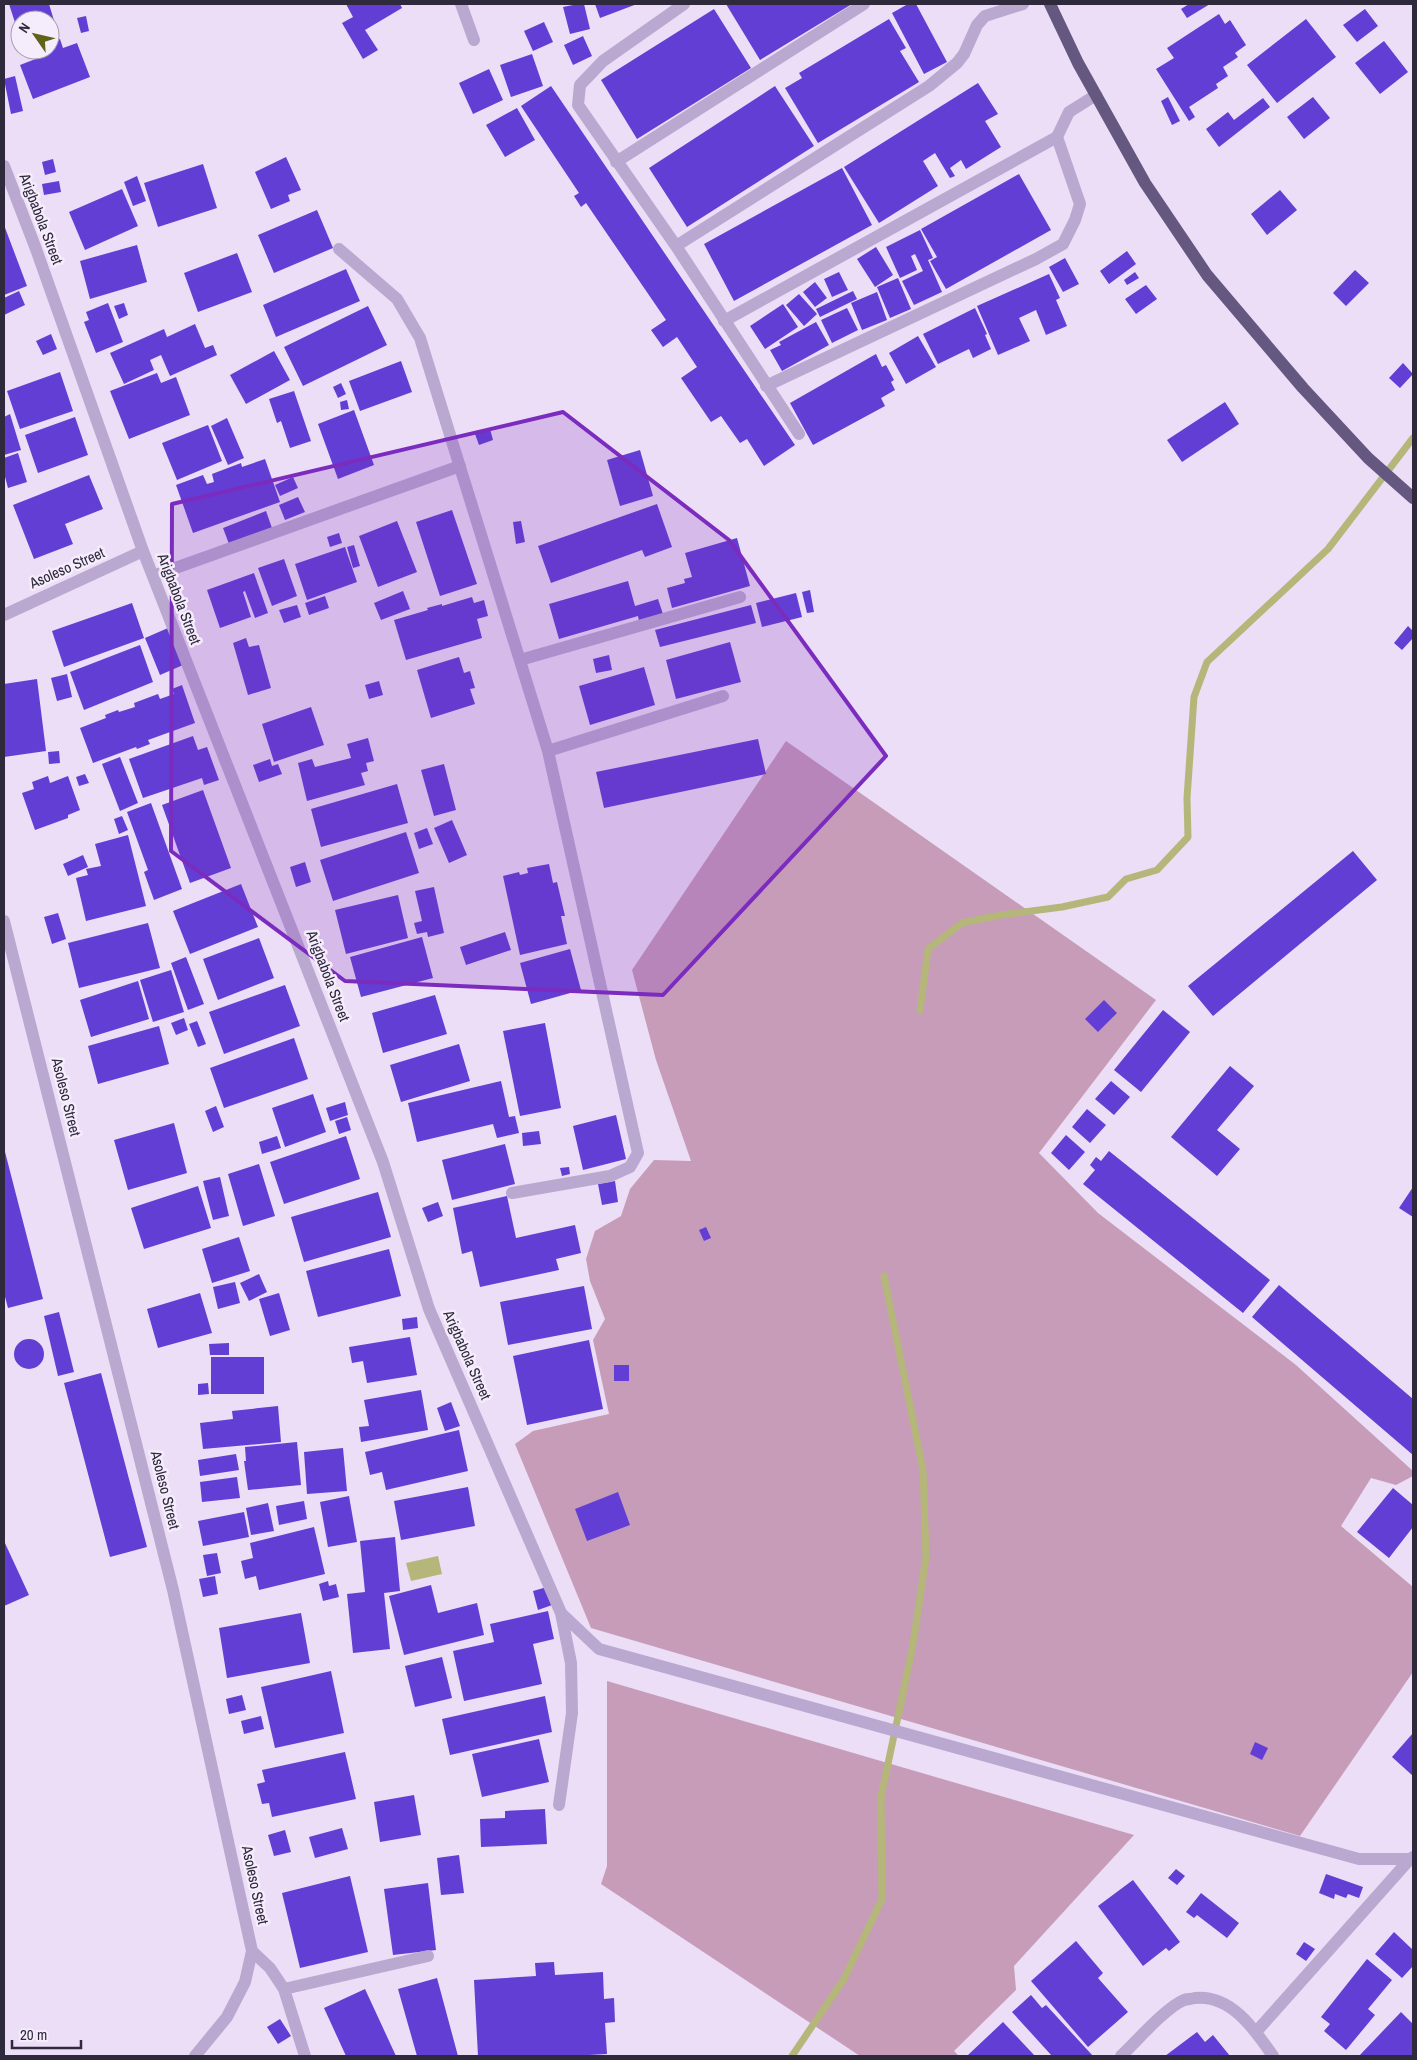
<svg xmlns="http://www.w3.org/2000/svg" width="1417" height="2060" font-family="'Archivo Narrow',sans-serif">
	<rect width="100%" height="100%" fill="#ebdef6"/>
	<path fill="#c79cb9" d="M786 741 1156 1000 1039 1153 1098 1213 1296 1365 1413 1471V1476L1396 1485 1371 1478 1341 1526 1413 1587V1672L1300 1836 591 1628 515 1444 533 1431 609 1414 593 1340 605 1319 590 1281 586 1259 595 1231 621 1216 630 1189 654 1160 691 1161 656 1060 632 970Z
		M607 1681 1134 1835 1014 1966 1016 1990 954 2051 959 2056H860L601 1884 607 1866Z"/>
	<path fill="#b4b779" d="M438 1556 442 1574 411 1581 406 1563Z"/>
	<g fill="none" stroke-linecap="round" stroke-linejoin="round">
		<path stroke="#b4b779" stroke-width="7" d="M920 1010 928 949 962 923 1001 915 1062 907 1108 897 1126 879 1157 870 1188 837 1187 798 1194 697 1207 662 1328 549 1413 438
			M792 2056 844 1979 882 1899 881 1797 912 1650 926 1557 923 1470 884 1276"/>
	</g>
	<path fill="#623ed4" d="M9 4H49L56 27 50 29V20H20V38Z
		M346 4H400L402 8 365 30 378 50 363 59 342 23 353 17Z
		M578 4H584L590 29 570 34 563 7Z
		M595 4H637L600 18Z
		M726 4H852L760 60Z
		M908 4H916L947 62 924 74 892 13Z
		M1189 4H1210L1187 18 1181 9Z
		M714 9 751 68 637 139 601 80Z
		M1365 9 1378 26 1357 42 1343 25Z
		M1219 14 1225 24 1230 20 1246 45 1235 53 1238 57 1223 67 1228 76 1216 84 1218 88 1189 107 1195 117 1189 121 1156 69 1174 58 1167 48Z
		M86 16 89 31 81 33 77 18Z
		M889 19 906 48 900 51 919 82 818 143 785 88 802 78 799 73Z
		M1306 19 1336 57 1277 103 1247 65Z
		M544 22 553 42 533 51 524 31Z
		M583 36 592 56 573 65 564 45Z
		M60 39 63 48 77 43 90 77 33 99 20 65 51 53 50 42Z
		M1384 41 1408 72 1380 94 1355 63Z
		M532 54 543 86 511 97 500 65Z
		M489 69 503 100 473 114 459 83Z
		M15 76 23 111 11 114 4 79Z
		M978 83 998 114 985 121 1001 147 966 169 961 160 950 168 955 176 950 178 935 153 923 161 938 186 879 223 844 167Z
		M551 86 795 445 764 466 747 439 740 443 721 416 711 422 681 378 697 367 677 337 663 347 651 330 666 320 586 203 581 207 574 196 579 193 521 106Z
		M775 86 814 146 687 227 649 168Z
		M1168 97 1180 121 1172 125 1161 101Z
		M1313 97 1330 118 1304 139 1287 117Z
		M1263 98 1270 107 1219 147 1206 129 1228 112 1234 120Z
		M517 108 535 140 505 157 486 125Z
		M286 157 301 190 288 195 290 201 271 209 255 172Z
		M53 159 56 172 45 175 42 162Z
		M203 164 217 208 158 227 144 183Z
		M842 168 872 225 734 301 704 244Z
		M1019 174 1051 230 946 289 930 261 937 257 921 229Z
		M137 176 146 201 133 206 124 182Z
		M59 181 61 192 44 195 42 184Z
		M122 189 138 226 85 250 69 212Z
		M1280 190 1297 210 1267 235 1251 214Z
		M317 210 333 248 274 273 258 235Z
		M4 225 27 286 4 295Z
		M920 230 933 258 928 260 942 292 914 305 902 281 923 271 915 254 911 256 917 270 900 278 886 247Z
		M137 245 147 282 90 299 80 261Z
		M876 247 893 275 875 287 857 259Z
		M1127 251 1136 264 1109 284 1100 271Z
		M237 253 252 292 198 312 184 273Z
		M1065 258 1079 284 1063 292 1049 267Z
		M346 269 360 301 276 337 263 305Z
		M1355 270 1369 283 1346 306 1333 293Z
		M839 272 848 290 832 297 824 279Z
		M1135 272 1139 278 1127 285 1124 280Z
		M1049 274 1060 298 1056 300 1067 326 1046 335 1036 310 1019 318 1030 341 998 355 977 306Z
		M898 278 911 309 890 318 877 287Z
		M815 282 827 298 815 307 803 292Z
		M1146 285 1157 299 1136 314 1125 299Z
		M19 291 25 305 4 315V298Z
		M853 291 857 299 820 317 816 309Z
		M877 292 887 320 862 330 851 303Z
		M799 294 817 314 804 326 786 305Z
		M108 303 123 342 96 353 84 322 89 320 86 312Z
		M124 303 128 315 119 319 114 306Z
		M783 304 798 327 765 349 750 326Z
		M368 306 387 345 303 386 284 347Z
		M847 308 858 330 832 343 821 320Z
		M975 308 987 334 985 335 991 349 973 358 969 349 938 364 923 334Z
		M816 322 829 345 782 371 770 350 781 345 779 342Z
		M195 324 205 348 213 345 217 355 170 376 161 355 150 360 154 370 124 384 110 353 164 329 167 337Z
		M51 334 57 349 43 355 36 341Z
		M918 336 936 367 906 384 889 353Z
		M274 351 290 380 246 404 230 375Z
		M876 354 882 367 886 365 894 380 891 382 895 390 881 398 885 406 813 445 790 403Z
		M401 361 412 392 360 411 349 381Z
		M1403 363 1413 374 1400 388 1389 378Z
		M60 372 73 411 20 429 7 391Z
		M157 373 161 383 176 377 190 415 129 439 110 391Z
		M341 383 346 394 338 398 333 387Z
		M294 391 311 441 290 448 281 421 277 423 269 399Z
		M347 400 349 409 341 410 340 402Z
		M1225 402 1239 424 1182 462 1167 440Z
		M354 410 374 465 338 479 318 424Z
		M10 414 21 450 4 455V417Z
		M75 417 88 455 38 473 25 435Z
		M227 418 244 458 228 465 211 426Z
		M208 425 222 461 177 480 162 443Z
		M490 429 493 440 479 445 475 434Z
		M640 450 653 496 620 506 607 460Z
		M18 453 27 482 8 488 4 473V458Z
		M265 459 280 502 193 533 176 485 203 475 207 484 214 482 212 474 241 463 242 467Z
		M89 475 103 509 65 524 73 544 34 559 13 505Z
		M293 477 298 488 280 496 275 485Z
		M298 497 305 512 285 520 279 505Z
		M657 504 672 547 645 557 642 550 551 583 538 546Z
		M452 510 477 584 440 596 416 522Z
		M266 511 272 528 229 544 223 528Z
		M397 521 417 572 378 587 359 536Z
		M521 521 525 542 516 544 513 522Z
		M339 533 342 543 330 547 327 537Z
		M737 538 750 586 672 608 667 588 685 583 684 579 692 577 685 553Z
		M354 545 360 566 353 568 347 547Z
		M345 547 357 582 307 600 295 564Z
		M284 559 297 596 272 606 258 568Z
		M254 573 268 613 255 618 245 591 243 592 251 617 220 628 207 590Z
		M628 581 635 606 658 599 663 614 639 621 638 616 559 639 549 604Z
		M810 590 814 612 807 613 802 592Z
		M403 591 410 609 381 620 374 603Z
		M796 593 802 617 762 627 756 603Z
		M325 596 329 608 309 615 305 603Z
		M472 597 474 603 484 600 488 616 477 619 482 638 406 660 394 620 428 610 427 608 442 604V606Z
		M132 603 144 638 64 667 52 631Z
		M297 605 301 617 284 623 279 610Z
		M751 605 756 623 660 647 655 630Z
		M1408 626 1413 631V638L1402 650 1394 643Z
		M168 628 183 665 160 675 145 638Z
		M246 638 249 647 259 645 271 688 248 695 233 643Z
		M730 642 741 682 676 699 666 660Z
		M140 645 153 682 84 710 70 672Z
		M609 655 612 670 596 673 593 659Z
		M459 657 464 673 470 671 475 688 470 689 475 704 431 718 417 670Z
		M644 667 655 705 590 725 579 686Z
		M67 674 72 697 57 701 51 678Z
		M37 679 46 751 4 757V684Z
		M379 681 383 695 369 699 365 685Z
		M182 685 195 723 148 740 150 744 137 749 136 747 93 763 80 728 106 718 105 715 118 710 119 712 135 707 134 703 158 694 160 699 174 694 172 689Z
		M311 707 324 745 274 762 262 724Z
		M193 736 198 750 207 747 219 780 204 785 202 778 143 798 129 759Z
		M368 738 374 761 366 763 368 771 361 773 365 785 307 801 298 763 312 759 315 767 351 758 347 744Z
		M758 739 766 774 604 808 596 772Z
		M59 751 60 763 49 764 48 752Z
		M120 757 138 803 120 811 102 764Z
		M270 759 272 766 278 764 282 774 259 782 253 765Z
		M444 764 456 810 434 816 421 770Z
		M85 774 89 783 79 786 76 777Z
		M48 776 50 783 68 776 80 810 68 815V818L35 830 22 793 34 789 32 782Z
		M397 784 408 823 321 847 311 809Z
		M203 790 231 868 190 883 162 805Z
		M151 803 182 889 154 900 144 872 148 870 127 812Z
		M122 816 128 830 119 834 114 819Z
		M452 820 467 855 449 863 434 828Z
		M427 828 433 844 419 849 414 833Z
		M406 832 419 873 333 901 320 860Z
		M128 835 146 906 86 921 76 878 88 875 86 869 101 866 95 844Z
		M1353 851 1377 880 1213 1016 1188 986Z
		M83 855 88 867 68 876 63 864Z
		M305 862 311 882 296 887 290 867Z
		M549 864 553 883 557 882 565 916H561L567 944 520 955 503 876 519 872 520 875 528 873 527 868Z
		M241 884 258 927 190 954 173 911Z
		M434 887 444 933 428 937 427 932 417 934 414 923 422 921 415 891Z
		M398 895 408 938 346 954 335 910Z
		M58 913 66 939 52 944 44 917Z
		M148 923 160 968 79 988 68 943Z
		M505 932 511 950 466 965 460 947Z
		M422 937 433 978 361 997 350 957Z
		M259 938 274 978 218 1000 203 959Z
		M570 949 581 990 531 1004 520 963Z
		M186 957 204 1004 188 1010 171 963Z
		M171 970 184 1012 153 1022 140 980Z
		M138 981 149 1019 91 1037 80 1000Z
		M285 985 300 1026 224 1054 209 1012Z
		M435 995 447 1034 383 1053 372 1013Z
		M1104 1000 1117 1013 1098 1032 1085 1019Z
		M1163 1010 1190 1032 1141 1092 1114 1070Z
		M184 1018 188 1030 176 1035 171 1023Z
		M197 1021 206 1044 198 1047 189 1024Z
		M545 1023 561 1108 520 1116 503 1031Z
		M159 1026 169 1064 98 1084 88 1046Z
		M294 1038 308 1079 224 1108 210 1068Z
		M459 1044 470 1081 401 1102 390 1065Z
		M1230 1066 1254 1086 1217 1130 1240 1149 1217 1176 1171 1137Z
		M501 1081 509 1117 515 1116 519 1133 497 1138 493 1124 417 1142 408 1103Z
		M1111 1081 1130 1097 1114 1115 1095 1099Z
		M313 1094 326 1132 285 1147 272 1108Z
		M345 1102 348 1115 330 1121 326 1108Z
		M216 1106 224 1127 213 1132 205 1111Z
		M1087 1109 1106 1125 1090 1143 1072 1127Z
		M616 1115 626 1159 583 1170 573 1126Z
		M347 1117 351 1130 339 1134 335 1121Z
		M174 1123 187 1173 128 1190 114 1140Z
		M539 1131 541 1144 523 1146 522 1133Z
		M1066 1135 1085 1152 1069 1170 1051 1153Z
		M277 1136 281 1148 262 1154 259 1142Z
		M346 1136 360 1179 284 1204 270 1162Z
		M505 1144 515 1184 452 1200 442 1160Z
		M4 1148 43 1299 8 1308 4 1293Z
		M1109 1151 1270 1280 1243 1313 1083 1184 1095 1170 1090 1165 1096 1157 1101 1161Z
		M259 1164 275 1216 243 1226 228 1174Z
		M569 1167 570 1174 562 1176 560 1168Z
		M220 1177 229 1216 213 1220 203 1181Z
		M615 1181 618 1202 602 1205 598 1184Z
		M198 1186 211 1228 144 1249 131 1208Z
		M1413 1187V1217L1399 1208Z
		M378 1192 391 1237 304 1262 291 1217Z
		M507 1196 516 1238 575 1225 581 1253 556 1259 559 1270 480 1287 472 1251 462 1254 453 1208Z
		M438 1202 443 1216 428 1222 422 1208Z
		M706 1227 711 1238 704 1241 699 1230Z
		M239 1237 250 1271 212 1283 202 1249Z
		M389 1249 401 1296 318 1317 306 1271Z
		M259 1274 267 1292 249 1301 240 1283Z
		M235 1282 240 1303 218 1309 213 1287Z
		M1279 1285 1413 1399V1455L1252 1317Z
		M584 1286 592 1329 508 1345 500 1302Z
		M200 1293 212 1333 158 1348 147 1309Z
		M279 1293 290 1330 270 1336 259 1299Z
		M59 1312 74 1372 58 1376 44 1316Z
		M417 1317 418 1328 403 1330 402 1319Z
		M410 1337 417 1375 367 1383 363 1361 352 1363 349 1347Z
		M14 1354a15 15 0 1 1 30 0a15 15 0 1 1-30 0Z
		M589 1340 603 1409 527 1425 513 1356Z
		M229 1343V1355H210L209 1344Z
		M211 1357H264V1394H211Z
		M614 1365H629V1381H614Z
		M101 1373 147 1547 110 1557 64 1383Z
		M208 1383 209 1394 198 1395V1384Z
		M421 1390 428 1430 361 1442 359 1427 369 1426 364 1400Z
		M451 1402 460 1426 445 1431 437 1408Z
		M278 1406 281 1442 203 1449 200 1423 233 1419 232 1411Z
		M459 1430 468 1471 386 1490 382 1472 370 1475 365 1452Z
		M297 1442 301 1485 248 1490 244 1461H246L245 1447Z
		M343 1448 347 1491 307 1494 304 1452Z
		M236 1454 239 1470 200 1476 198 1460Z
		M237 1477 240 1498 202 1502 200 1482Z
		M468 1487 475 1526 401 1540 394 1501Z
		M1393 1488 1413 1505V1527L1389 1558 1357 1532Z
		M618 1492 630 1525 587 1541 575 1509Z
		M349 1496 357 1542 328 1547 320 1502Z
		M304 1501 307 1519 279 1525 276 1506Z
		M268 1503 274 1531 251 1535 246 1508Z
		M244 1512 249 1537 203 1546 198 1521Z
		M314 1527 325 1574 259 1590 256 1576 245 1579 241 1561 253 1558 250 1543Z
		M395 1537 400 1591 384 1593 390 1649 353 1653 347 1594 365 1592 360 1541Z
		M4 1541 29 1595 4 1606Z
		M217 1553 221 1573 207 1576 203 1555Z
		M215 1576 218 1594 203 1597 199 1579Z
		M328 1581 329 1586 336 1584 339 1597 323 1601 319 1584Z
		M431 1585 438 1613 477 1603 484 1635 404 1655 389 1596Z
		M547 1587 552 1605 538 1610 533 1591Z
		M548 1611 554 1639 533 1644 542 1684 464 1701 453 1651 494 1642 490 1624Z
		M301 1613 310 1663 227 1678 219 1628Z
		M442 1657 452 1698 415 1707 405 1666Z
		M331 1671 344 1733 275 1748 261 1687Z
		M242 1695 246 1710 229 1714 226 1699Z
		M545 1696 552 1732 450 1755 442 1719Z
		M261 1716 264 1729 244 1734 241 1721Z
		M1413 1733V1776L1392 1757Z
		M539 1739 549 1782 482 1797 472 1754Z
		M1255 1742 1268 1748 1262 1760 1250 1754Z
		M345 1752 356 1799 272 1817 269 1803 262 1804 257 1784 265 1782 262 1770Z
		M414 1795 421 1835 380 1842 374 1802Z
		M545 1809 547 1844 481 1847 480 1819 505 1818V1811Z
		M342 1828 348 1849 315 1858 309 1837Z
		M285 1830 291 1852 274 1856 268 1835Z
		M459 1855 464 1893 441 1895 437 1858Z
		M1176 1869 1185 1876 1177 1885 1168 1878Z
		M1326 1874 1363 1887 1359 1898 1348 1894 1346 1898 1335 1894 1334 1899 1319 1893Z
		M350 1876 368 1952 300 1968 282 1893Z
		M1133 1880 1180 1942 1169 1951 1166 1948 1143 1966 1098 1906Z
		M428 1883 436 1950 393 1955 384 1889Z
		M1201 1893 1239 1923 1227 1938 1197 1915 1194 1918 1186 1912Z
		M1394 1932 1413 1950V1966L1402 1978 1375 1954Z
		M1076 1941 1103 1973 1098 1978 1128 2012 1088 2047 1031 1981Z
		M1304 1942 1315 1949 1306 1961 1296 1954Z
		M1367 1959 1392 1980 1368 2009 1375 2015 1346 2050 1324 2031 1330 2024 1321 2017Z
		M554 1962 555 1975 603 1972 604 1999 614 1998 615 2022 605 2023 607 2054 571 2056H478L474 1980 536 1976 535 1963Z
		M437 1978 458 2056H417L398 1989Z
		M365 1989 396 2056H346L324 2008Z
		M1031 1995 1042 2008 1046 2005 1093 2056H1052L1012 2012Z
		M1401 2012 1413 2024V2056H1359Z
		M280 2019 291 2036 278 2044 267 2027Z
		M1003 2022 1035 2056H969L968 2055Z
		M1197 2032 1205 2042 1213 2035 1230 2056H1165Z"/>
	<g fill="none" stroke-linecap="round" stroke-linejoin="round">
		<path stroke="#baa8d0" stroke-width="12" d="M461 4 474 40"/>
		<path stroke="#baa8d0" stroke-width="12" d="M684 4 603 61 580 85 578 105 676 246 799 434
			M616 162 864 4
			M4 166 36 249 143 551 383 1162 429 1309 561 1613 571 1663 572 1713 559 1805
			M676 246 929 86 957 63 964 54 977 25 985 16 1023 4
			M339 249 397 299 420 338 548 751 638 1153 630 1167 610 1176 512 1193
			M724 321 1057 137
			M766 386 1036 259 1063 244 1075 220 1080 204 1057 137 1069 112 1096 95
			M153 576 460 466
			M4 615 143 551
			M520 660 740 597
			M548 751 723 696
			M4 921 173 1590 252 1951 245 1982 227 2017 195 2056
			M561 1613 599 1649 1359 1859H1410L1413 1857
			M252 1951 270 1968 284 1989 305 2056
			M284 1989 428 1956
			M1256 2032 1410 1859
			M1121 2056C1136 2042 1165 2008 1184 2000 1187 1999 1191 1999 1195 1998 1231 1994 1255 2030 1273 2056"/>
		<path stroke="#655880" stroke-width="12" d="M1050 4 1078 63 1145 183 1207 275 1303 388 1368 458 1413 498"/>
	</g>
	<path fill="#7b2cbf" fill-opacity="0.2" stroke="#7b2cbf" stroke-width="4" stroke-linejoin="round" d="M563 412 729 540 886 756 663 995 345 981 171 851 172 504Z"/>
	<g text-anchor="middle" stroke-width="5" stroke-linejoin="round" paint-order="stroke">
		<g font-size="15" fill="#2f293c" stroke="#f5ecfc">
			<text transform="translate(41 219) rotate(69)" y="5">Arigbabola Street</text>
			<text transform="translate(67 568) rotate(-24)" y="5">Asoleso Street</text>
			<text transform="translate(179 599) rotate(69)" y="5">Arigbabola Street</text>
			<text transform="translate(328 976) rotate(69)" y="5">Arigbabola Street</text>
			<text transform="translate(66 1097) rotate(76)" y="5">Asoleso Street</text>
			<text transform="translate(467 1355) rotate(66)" y="5">Arigbabola Street</text>
			<text transform="translate(165 1490) rotate(76)" y="5">Asoleso Street</text>
			<text transform="translate(255 1885) rotate(78)" y="5">Asoleso Street</text>
		</g>
	</g>
	<rect width="1417" height="2060" fill="none" stroke="#2f293c" stroke-width="10"/>
	<g transform="translate(35 35) rotate(304)"><circle r="24" fill="#f5ecfc" stroke="#a69eaf"/>
	<path d="M0-4L9 19L0 12L-9 19Z" fill="#5f6319"/>
	<text y="-8" font-size="14" font-weight="bold" text-anchor="middle" fill="#2f293c">N</text>
	</g>
	<path d="M12 2040v8h69v-8" fill="none" stroke="#2f293c" stroke-width="2.5"/>
	<text x="20" y="2040" font-size="15" fill="#2f293c" stroke="#f5ecfc" stroke-width="4" paint-order="stroke">20 m</text>
</svg>
